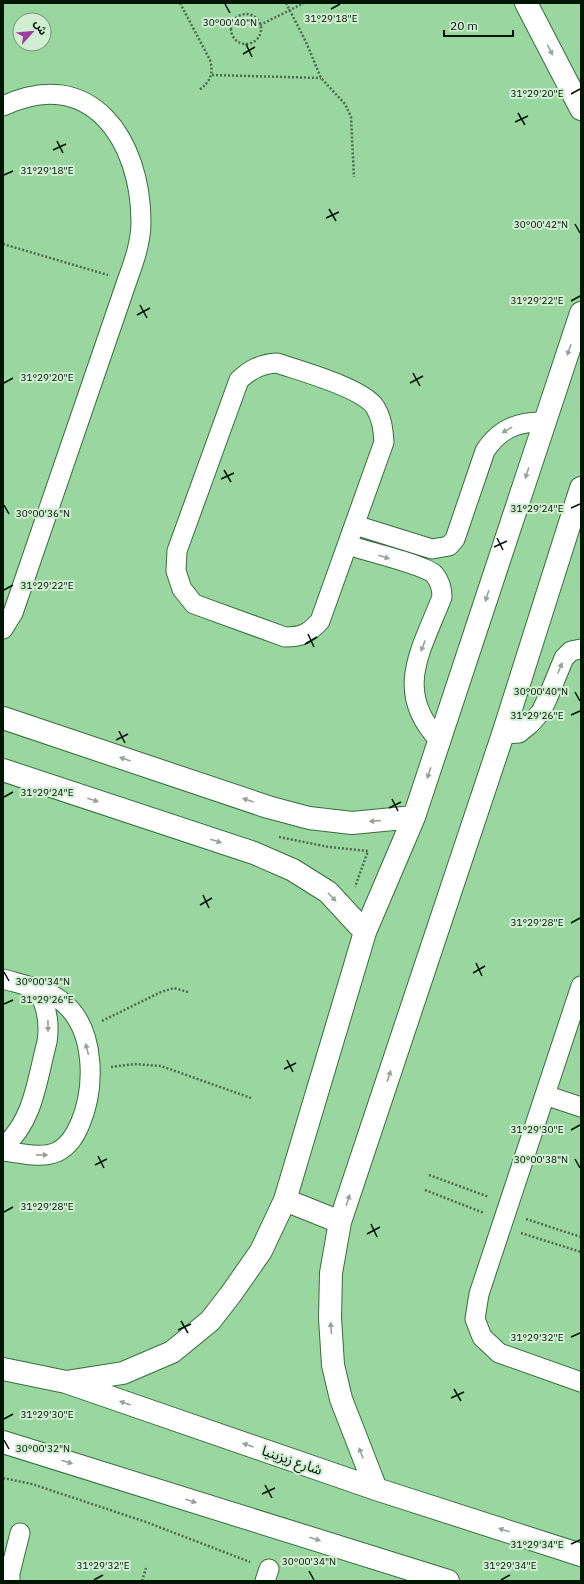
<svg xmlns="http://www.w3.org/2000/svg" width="584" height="1584" font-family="'IBM Plex Sans','Noto Sans Arabic',sans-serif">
	<rect width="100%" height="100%" fill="#9ad69f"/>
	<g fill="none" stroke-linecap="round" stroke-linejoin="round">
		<defs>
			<path id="street" d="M3 106C91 64 141 141 141 222 141 242 134 262 127 281L13 613 3 629
				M277 363C300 371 363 388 375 407 382 418 383 429 384 442L320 621C308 634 302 637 285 637L194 604 182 589 176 571 177 551 239 380C251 369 261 364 277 363Z
				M355 525 432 549 449 546 455 539 485 451C499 429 518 421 544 422
				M347 545C364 550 424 565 434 574 440 581 442 589 442 597 421 651 393 691 439 740
				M503 734 519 733 530 724 541 712 548 697 564 658 571 651 581 649
				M3 979C24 985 48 989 65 1004 96 1032 95 1089 80 1124 75 1136 69 1146 57 1152 41 1159 20 1153 3 1151
				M581 986 479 1294 475 1319 482 1337 499 1353 581 1382
				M545 1095 581 1107
				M3 1147C34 1121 37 1079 47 1042 50 1023 47 1006 37 989
				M10 1581V1573L20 1533
				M265 1581 269 1569"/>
			<path id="secondary" d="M526 3 581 109
				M3 718 268 807 309 818 352 823 414 817
				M3 770 254 853 293 870 328 892 365 932
				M285 1200 340 1222
				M3 1369 66 1382 376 1489 581 1555
				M66 1382 123 1373 172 1352 210 1321 231 1294 261 1251 285 1200 365 932 414 817 581 313
				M3 1442 448 1581
				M376 1489 341 1399 333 1365 330 1318 331 1273 340 1222 503 734 581 488"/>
		</defs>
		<use href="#street" stroke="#366f3d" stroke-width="21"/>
		<use href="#secondary" stroke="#366f3d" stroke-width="24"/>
		<path stroke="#496f4c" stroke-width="2.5" stroke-dasharray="2 2" stroke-linecap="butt" d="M180 3 210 60C214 74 210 82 199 90
			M286 3 306 42 321 78 345 104 351 117 354 177
			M231 29a15 15 0 1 1 30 0a15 15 0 1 1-30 0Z
			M260 25 304 3
			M212 75 321 78
			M3 244 108 275
			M279 837 329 847 368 851 355 887
			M102 1021 161 992 174 988 188 992
			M111 1067 134 1064 161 1066 251 1098
			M429 1175 489 1197
			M425 1190 484 1213
			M526 1219 581 1237
			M521 1233 581 1252
			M3 1478 32 1484 146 1522 250 1562
			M142 1581 146 1568"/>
		<use href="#street" stroke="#fff" stroke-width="19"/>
		<use href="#secondary" stroke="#fff" stroke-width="22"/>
	</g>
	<defs><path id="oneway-solid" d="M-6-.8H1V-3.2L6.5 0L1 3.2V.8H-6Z"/></defs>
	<g fill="#99a19a">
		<use href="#oneway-solid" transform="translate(550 50) rotate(63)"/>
		<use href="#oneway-solid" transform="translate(569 350) rotate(109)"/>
		<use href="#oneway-solid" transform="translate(507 430) rotate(151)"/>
		<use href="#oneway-solid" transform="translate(527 473) rotate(108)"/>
		<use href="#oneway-solid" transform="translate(384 557) rotate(17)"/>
		<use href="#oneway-solid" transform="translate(487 596) rotate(108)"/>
		<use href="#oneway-solid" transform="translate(423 646) rotate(111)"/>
		<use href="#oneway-solid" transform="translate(560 668) rotate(-67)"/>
		<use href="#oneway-solid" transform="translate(125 759) rotate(-161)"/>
		<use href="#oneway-solid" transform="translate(429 773) rotate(108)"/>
		<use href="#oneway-solid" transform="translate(93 800) rotate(18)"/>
		<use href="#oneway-solid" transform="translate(248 800) rotate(-161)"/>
		<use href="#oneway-solid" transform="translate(375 821) rotate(175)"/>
		<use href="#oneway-solid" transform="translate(216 841) rotate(18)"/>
		<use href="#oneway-solid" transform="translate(332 897) rotate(46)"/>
		<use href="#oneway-solid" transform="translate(48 1026) rotate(89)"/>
		<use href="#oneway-solid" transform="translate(87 1049) rotate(-104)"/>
		<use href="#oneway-solid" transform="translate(389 1076) rotate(-72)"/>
		<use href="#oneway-solid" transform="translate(42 1155) rotate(1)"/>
		<use href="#oneway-solid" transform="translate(348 1200) rotate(-72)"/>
		<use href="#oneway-solid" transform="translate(331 1328) rotate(-94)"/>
		<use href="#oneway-solid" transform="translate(125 1403) rotate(-161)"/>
		<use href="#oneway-solid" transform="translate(248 1445) rotate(-161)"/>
		<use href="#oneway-solid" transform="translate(361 1453) rotate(-112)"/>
		<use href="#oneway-solid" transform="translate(67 1462) rotate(17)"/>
		<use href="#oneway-solid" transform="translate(191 1501) rotate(17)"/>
		<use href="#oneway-solid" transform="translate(504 1530) rotate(-162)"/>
		<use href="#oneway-solid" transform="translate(315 1539) rotate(17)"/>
	</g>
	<path fill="none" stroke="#011503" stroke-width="1.5" d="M225 4 230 13M331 9 340 4M246 44 252 57M243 54 255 47M571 94 580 89M518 113 525 125M515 122 528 116M57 141 63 153M53 150 66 144M4 175 13 171M329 209 336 221M326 218 339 212M575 224 580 233M571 301 580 296M140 305 147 318M137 315 150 308M413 373 420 386M4 383 13 378M410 383 423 376M224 470 231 482M221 479 234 473M4 505 9 514M571 508 580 504M497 538 503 550M494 547 507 541M4 590 13 585M308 634 314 647M305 644 317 637M575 692 580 701M571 715 580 711M119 731 125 743M116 740 128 734M4 797 13 792M392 799 398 811M389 808 401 802M203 895 209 908M200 905 212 898M571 923 580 918M476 963 482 976M4 972 9 981M473 973 485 966M4 1004 13 1000M287 1060 293 1072M284 1069 296 1063M571 1130 580 1125M98 1156 104 1168M575 1159 580 1168M95 1165 107 1159M4 1212 13 1207M371 1224 377 1237M367 1234 380 1227M181 1321 188 1333M178 1330 191 1324M571 1337 580 1333M454 1389 461 1401M451 1398 464 1392M4 1419 13 1414M4 1440 9 1449M265 1485 272 1498M262 1494 275 1488M571 1544 580 1540M309 1571 314 1580M94 1580 103 1575M501 1580 510 1575"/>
	<g text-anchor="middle" stroke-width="4" stroke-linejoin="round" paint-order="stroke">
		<g font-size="14" fill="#011503" stroke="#d1eed2">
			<text transform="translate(292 1460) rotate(19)" y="5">شارع زيزينيا</text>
		</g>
	</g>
	<g font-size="10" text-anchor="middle" fill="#011503" stroke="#d1eed2" stroke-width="4" stroke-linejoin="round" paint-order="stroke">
		<text x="331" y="22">31°29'18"E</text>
		<text x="230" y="26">30°00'40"N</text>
		<text x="537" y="97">31°29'20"E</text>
		<text x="47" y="174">31°29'18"E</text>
		<text x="541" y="228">30°00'42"N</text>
		<text x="537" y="304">31°29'22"E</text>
		<text x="47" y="381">31°29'20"E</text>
		<text x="537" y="512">31°29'24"E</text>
		<text x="43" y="517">30°00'36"N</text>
		<text x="47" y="589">31°29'22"E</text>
		<text x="541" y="695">30°00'40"N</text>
		<text x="537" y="719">31°29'26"E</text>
		<text x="47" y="796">31°29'24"E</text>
		<text x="537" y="926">31°29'28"E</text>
		<text x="43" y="985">30°00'34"N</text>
		<text x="47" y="1003">31°29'26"E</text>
		<text x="537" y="1133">31°29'30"E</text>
		<text x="541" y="1163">30°00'38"N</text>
		<text x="47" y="1210">31°29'28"E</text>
		<text x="537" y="1341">31°29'32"E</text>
		<text x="47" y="1418">31°29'30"E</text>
		<text x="43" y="1452">30°00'32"N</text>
		<text x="537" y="1548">31°29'34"E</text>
		<text x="309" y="1565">30°00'34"N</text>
		<text x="103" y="1569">31°29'32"E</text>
		<text x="510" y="1569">31°29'34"E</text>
	</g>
	<rect width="584" height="1584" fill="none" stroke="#011503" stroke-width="8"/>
	<g transform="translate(32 32) rotate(63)"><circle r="19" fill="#d1eed2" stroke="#7e977f"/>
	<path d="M0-3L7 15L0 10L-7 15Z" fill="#9f3ca2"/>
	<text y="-6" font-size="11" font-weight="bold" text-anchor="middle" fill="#011503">ش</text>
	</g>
	<path d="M444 30v6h69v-6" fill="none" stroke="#011503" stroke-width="2"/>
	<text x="450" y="30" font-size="12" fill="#011503" stroke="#d1eed2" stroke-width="3" paint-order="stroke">20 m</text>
</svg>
